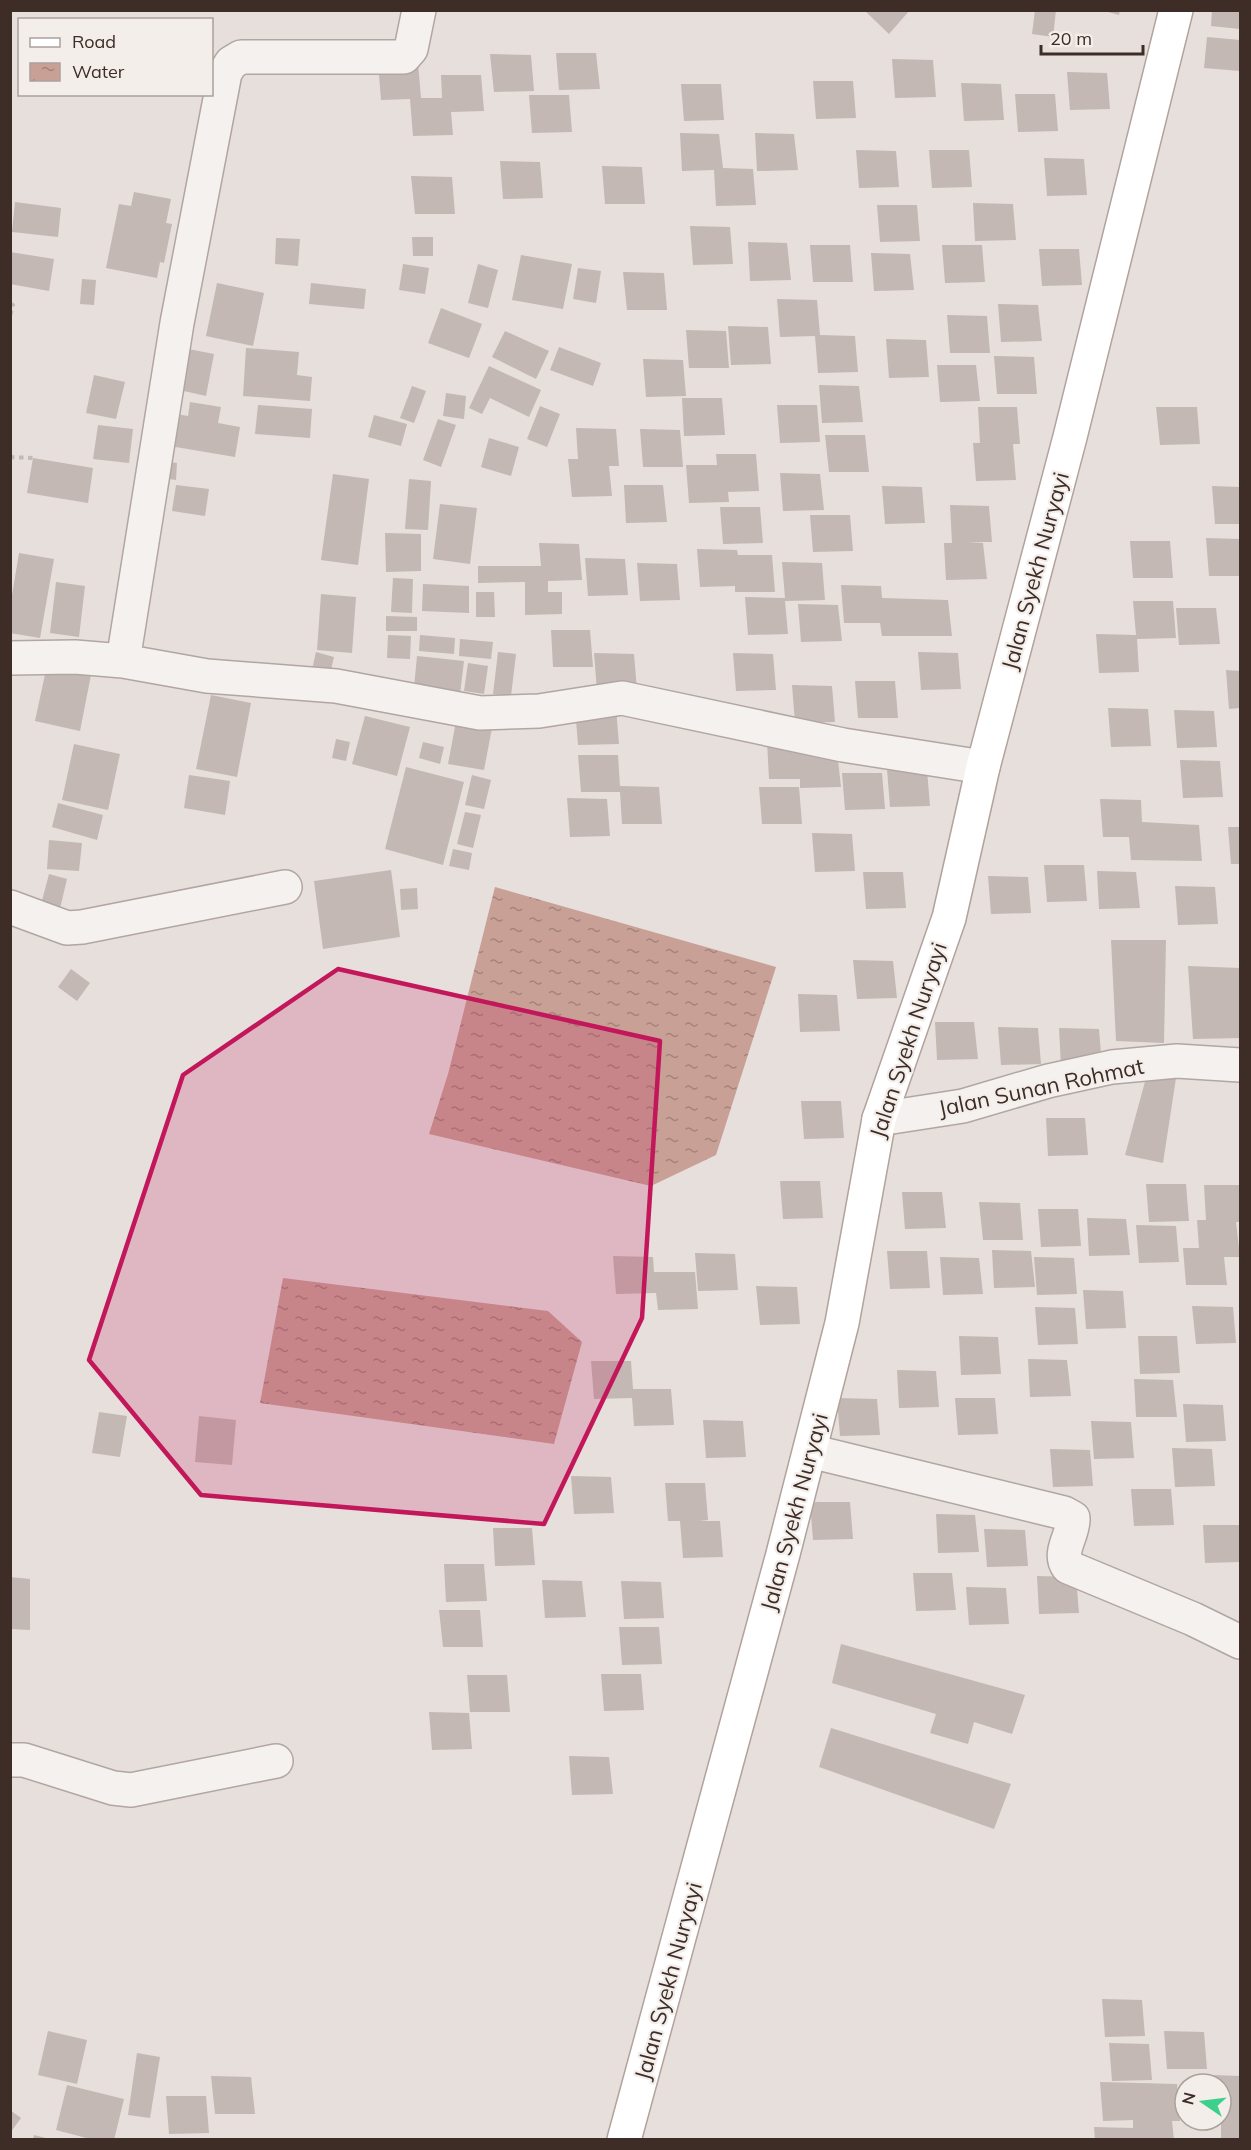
<svg xmlns="http://www.w3.org/2000/svg" width="1251" height="2150" font-family="Mulish,sans-serif">
	<defs>
		<pattern id="water-ripples" width="26" height="14" patternUnits="userSpaceOnUse" patternTransform="scale(1.5)"><rect width="26" height="14" fill="#c8a096"/><path d="M2 4q2-2 4 0t4 0M15 11q2-2 4 0t4 0" fill="none" stroke="#a4837a"/></pattern>
	</defs>
	<rect width="100%" height="100%" fill="#e7dfdc"/>
	<path fill="url(#water-ripples)" d="M495 887 776 967 716 1155 651 1186 429 1134 448 1074Z
		M283 1278 548 1311 582 1342 554 1444 260 1403Z"/>
	<path fill="#c3b8b3" d="M864 10H910L889 34Z
		M1035 10H1056L1053 37 1032 34Z
		M1101 10H1120L1119 15Z
		M1212 10H1240V29L1211 26Z
		M1207 37 1240 40V71L1204 68Z
		M556 53H596L600 89 559 90Z
		M490 54 531 55 534 91 494 92Z
		M892 59 933 60 936 97 895 98Z
		M378 62 418 63 421 98H442L441 75H481L484 111 451 112 453 135 413 136 410 99 381 100Z
		M1067 72 1107 73 1110 109 1070 110Z
		M813 81H853L856 118 816 119Z
		M961 83 1001 84 1004 120 964 121Z
		M681 84H721L724 120 684 121Z
		M1015 94H1055L1058 131 1018 132Z
		M529 95H569L572 132 532 133Z
		M680 133 719 134 723 168 753 169 756 205 716 206 714 170 682 171Z
		M755 133 794 134 798 170 757 171Z
		M856 150 896 151 899 187 859 188Z
		M929 150H969L972 187 932 188Z
		M1044 158 1084 159 1087 195 1047 196Z
		M500 161 540 162 543 198 503 199Z
		M602 166 642 167 645 204H605Z
		M411 176 452 177 455 214H415Z
		M134 192 171 199 166 223 172 224 164 263 160 262 157 278 106 268 119 204 131 206Z
		M15 202 61 208 58 237 12 232Z
		M973 203 1013 204 1016 240 975 241Z
		M877 205H917L920 241 880 242Z
		M690 226 730 227 733 264 693 265Z
		M412 237H433V256H413Z
		M276 238 300 239 298 266 275 264Z
		M748 242 787 243 791 280 750 281Z
		M810 245H850L853 282H813Z
		M942 245H982L985 282 945 283Z
		M1039 249H1079L1082 285 1042 286Z
		M10 252 54 259 49 291 10 284Z
		M871 253 910 254 914 290 874 291Z
		M521 255 572 264 563 309 512 300Z
		M403 264 429 268 425 294 399 290Z
		M478 264 498 270 488 308 468 303Z
		M578 268 601 271 596 303 573 299Z
		M623 272 664 273 667 310H627Z
		M82 279 96 280 94 305 80 304Z
		M217 283 264 293 253 346 206 336Z
		M311 283 366 289 364 309 309 304Z
		M777 299 817 300 820 335 855 336 858 372 818 373 815 336 780 337Z
		M998 304 1038 305 1042 341 1001 342Z
		M441 308 482 324 469 358 428 343Z
		M947 315 987 316 990 353H950Z
		M728 326 768 327 771 364 731 365Z
		M686 330 726 331 729 368H689Z
		M505 331 549 351 536 379 492 357Z
		M886 339 926 340 929 377 889 378Z
		M559 347 601 363 593 386 550 370Z
		M183 348 214 354 206 396 175 389Z
		M246 348 299 352 297 375 312 377 310 401 243 396Z
		M994 356 1034 357 1037 394H997Z
		M643 359 683 360 686 396 646 397Z
		M937 365H976L980 401 940 402Z
		M489 366 541 390 529 417 490 398 482 414 469 408Z
		M94 375 125 382 116 419 86 413Z
		M819 385 859 386 863 422 822 423Z
		M412 386 426 391 414 423 400 418Z
		M446 393 466 396 464 419 443 416Z
		M682 398H722L725 435 684 436Z
		M190 402 221 407 218 423 240 427 235 457 164 445 170 413 188 416Z
		M258 405 312 409 310 438 255 434Z
		M777 405H817L820 442 780 443Z
		M540 406 560 414 547 447 527 439Z
		M978 407H1017L1020 444H1013L1016 480 976 481 973 443H980Z
		M1156 407H1197L1200 444 1160 445Z
		M374 415 407 424 401 446 368 437Z
		M438 419 456 425 441 467 423 460Z
		M98 425 133 429 129 463 93 459Z
		M576 428 616 429 619 466H609L612 496 572 497 568 459H578Z
		M640 429 680 430 683 467H643Z
		M825 435H865L869 472H829Z
		M489 438 519 447 511 476 481 467Z
		M716 454H756L759 491 728 492 729 502 689 503 686 465H717Z
		M33 458 93 468 88 503 27 493Z
		M155 460 177 463 176 480 154 477Z
		M780 473 820 474 824 510 783 511Z
		M333 474 369 479 358 565 321 560Z
		M409 479 431 481 428 530 405 529Z
		M176 485 209 489 205 516 172 511Z
		M624 485H663L667 522 626 523Z
		M882 486 922 487 925 523 885 524Z
		M1212 486 1240 487V524H1215Z
		M440 504 477 508 470 564 433 559Z
		M950 505 989 506 992 542H968L983 543 987 579 946 580 944 543H952Z
		M720 507H760L763 543 723 544Z
		M810 515H850L853 551 813 552Z
		M385 533 421 534V571L386 572Z
		M1206 538 1240 539V576H1209Z
		M1130 541H1170L1173 578H1133Z
		M539 543 579 544 582 580 548 581V592H562V614L525 615V582L478 583V566H541Z
		M697 549 737 550 738 555H772L775 592H735V586L700 587Z
		M19 553 54 559 40 638 10 633V607Z
		M585 558 625 559 628 595 588 596Z
		M782 562 822 563 825 600 785 601 788 634 748 635 745 597 785 598Z
		M637 563 677 564 680 600 640 601Z
		M393 578 413 579 412 613 391 612Z
		M56 582 85 586 79 637 50 633Z
		M423 584 469 586V613L422 611Z
		M841 585 881 586 882 598 948 600 952 636H882L880 623H844Z
		M476 592H494L495 617H476Z
		M321 594 356 597 352 653 317 650Z
		M1133 601H1173L1176 638 1137 639 1139 672 1099 673 1096 634 1136 635Z
		M798 604 838 605 842 641 801 642Z
		M1176 608H1216L1220 644 1179 645Z
		M386 616 417 617V631H386Z
		M551 630H590L593 667H553Z
		M388 635 411 636 410 659 387 658Z
		M420 635 455 638 454 654 419 651Z
		M460 639 493 642 491 659 459 656Z
		M316 652 334 657 329 678 311 674Z
		M498 652 516 654 511 696 493 694Z
		M918 652 958 653 961 689 921 690Z
		M594 653 634 654 637 690 597 691Z
		M733 653 773 654 776 690 736 691Z
		M417 656 464 661 459 703 413 698Z
		M468 663 488 666 484 694 464 691Z
		M47 665 91 675 80 731 35 721Z
		M1226 670 1240 671V708L1229 709Z
		M855 681H895L898 718H858Z
		M792 685 832 686 835 722 795 723Z
		M211 695 251 703 237 777 196 769Z
		M575 707 616 708 619 744 578 745Z
		M1108 708 1148 709 1151 746 1111 747Z
		M1174 710 1214 711 1217 747 1177 748Z
		M365 716 410 727 397 776 352 764Z
		M457 716 493 723 484 770 448 764Z
		M336 739 350 742 346 761 332 758Z
		M767 741 837 751 841 787 800 788V779H769Z
		M423 742 444 747 440 764 419 758Z
		M74 744 120 754 108 810 62 800Z
		M578 755H618L620 786 659 787 662 824H622L620 792H581Z
		M1180 760 1220 761 1223 797 1183 798Z
		M406 767 464 782 443 865 385 849Z
		M887 769 927 770 930 806 890 807Z
		M842 773H882L885 809 845 810Z
		M189 775 230 781 225 815 184 808Z
		M472 775 491 780 484 809 465 805Z
		M759 787H799L802 824H762Z
		M567 798 607 799 610 836 570 837Z
		M1100 799 1141 800 1142 822 1199 825 1202 861 1131 860 1129 837H1103Z
		M58 803 103 815 97 840 52 827Z
		M465 812 481 815 473 848 457 844Z
		M1228 827H1240V864H1231Z
		M812 833 852 834 855 871 815 872Z
		M49 840 82 843 79 871 47 869Z
		M453 849 472 853 469 870 449 866Z
		M1044 865H1084L1087 901 1047 902Z
		M391 870 400 937 323 949 314 881Z
		M1097 871 1136 872 1140 908 1099 909Z
		M863 872H903L906 908 866 909Z
		M49 874 67 879 58 917 39 912Z
		M988 876 1028 877 1031 913 991 914Z
		M1175 886 1215 887 1218 924 1178 925Z
		M417 888 418 909 401 910 400 889Z
		M1111 940H1166L1164 1043 1116 1041Z
		M853 960 893 961 897 998 857 999Z
		M1188 966 1240 968V1038L1193 1039Z
		M71 969 90 983 77 1001 58 987Z
		M798 994 837 995 840 1031 800 1032Z
		M935 1022H974L978 1059 937 1060Z
		M998 1027 1038 1028 1041 1064 1001 1065Z
		M1059 1028 1099 1029 1102 1065 1061 1066Z
		M1146 1078H1176L1163 1163 1125 1155Z
		M801 1101H841L844 1138 804 1139Z
		M1046 1118H1085L1088 1155 1048 1156Z
		M780 1181H820L823 1218 783 1219Z
		M1146 1184H1186L1189 1221 1149 1222Z
		M1204 1185H1240V1222H1236L1240 1257H1224L1227 1285H1186L1183 1248H1199L1197 1220H1206Z
		M902 1192H942L946 1228 905 1229Z
		M979 1202 1020 1203 1023 1240H983Z
		M1038 1209H1078L1081 1246 1041 1247Z
		M1087 1218 1126 1219 1130 1255 1089 1256Z
		M1136 1225 1176 1226 1179 1262 1139 1263Z
		M992 1250 1031 1251 1035 1287 994 1288Z
		M887 1251H927L930 1288 890 1289Z
		M695 1253 735 1254 738 1290 698 1291Z
		M613 1256 653 1257 654 1272H695L698 1309 658 1310 656 1293 616 1294Z
		M940 1257 979 1258 983 1294 943 1295Z
		M1034 1257 1074 1258 1077 1294 1037 1295Z
		M756 1286 797 1287 800 1324 760 1325Z
		M1083 1290 1123 1291 1126 1328 1086 1329Z
		M1192 1306 1233 1307 1236 1343 1196 1344Z
		M1035 1307 1075 1308 1078 1344 1038 1345Z
		M959 1336 998 1337 1001 1374 961 1375Z
		M1138 1336H1177L1180 1373 1140 1374Z
		M1028 1359 1067 1360 1071 1396 1030 1397Z
		M591 1361H631L633 1389H671L674 1425 634 1426 632 1398 594 1399Z
		M897 1370 936 1371 939 1407 899 1408Z
		M1134 1379 1173 1380 1177 1417H1136Z
		M837 1398 877 1399 880 1435 840 1436Z
		M955 1398H995L998 1434 958 1435Z
		M1183 1404 1223 1405 1226 1441 1186 1442Z
		M99 1412 127 1416 120 1457 92 1453Z
		M199 1416 236 1420 232 1465 195 1462Z
		M703 1420 743 1421 746 1457 706 1458Z
		M1091 1421 1131 1422 1134 1458 1094 1459Z
		M1172 1448 1212 1449 1215 1486 1175 1487Z
		M1050 1449 1090 1450 1093 1486 1053 1487Z
		M571 1476 611 1477 614 1513 574 1514Z
		M665 1483H705L708 1520 699 1521H720L723 1557 683 1558 680 1521H668Z
		M1131 1489H1171L1174 1525 1134 1526Z
		M810 1502H850L853 1539 813 1540Z
		M936 1514 975 1515 979 1552 938 1553Z
		M1203 1525H1240V1562L1205 1563Z
		M493 1528H532L535 1565 495 1566Z
		M984 1529 1025 1530 1028 1566 987 1567Z
		M444 1564H484L487 1601 446 1602Z
		M913 1573H952L956 1610 916 1611Z
		M1037 1576 1076 1577 1079 1613 1039 1614Z
		M10 1577 30 1579V1630L10 1629Z
		M542 1580 582 1581 586 1617 545 1618Z
		M621 1581 661 1582 664 1618 624 1619Z
		M966 1587 1006 1588 1009 1624 969 1625Z
		M439 1610H480L483 1647H443Z
		M619 1627H659L662 1664 622 1665Z
		M841 1644 1025 1695 1012 1734 974 1722 968 1744 930 1733 936 1714 832 1683Z
		M601 1674H641L644 1710 604 1711Z
		M467 1675H507L510 1712H470Z
		M429 1712 469 1713 472 1749 432 1750Z
		M831 1728 1011 1784 994 1829 819 1767Z
		M569 1756 609 1757 613 1794 572 1795Z
		M1102 1999 1142 2000 1145 2036 1105 2037Z
		M48 2031 87 2040 77 2084 38 2075Z
		M1164 2031 1204 2032 1207 2069H1167Z
		M1109 2043 1149 2044 1152 2080 1112 2081Z
		M137 2053 160 2057 150 2118 128 2115Z
		M1213 2075 1240 2076V2140H1221V2084H1213Z
		M211 2076 251 2077 255 2114H215Z
		M1100 2082 1177 2084 1180 2121H1172L1174 2140H1095L1094 2127 1133 2128V2120L1103 2121Z
		M67 2085 124 2099 114 2140H94L56 2130Z
		M166 2096H206L209 2133 169 2134Z
		M10 2110 21 2118 10 2133Z
		M34 2135 50 2139V2140H33Z"/>
	<g fill="none" stroke-linecap="round" stroke-linejoin="round">
		<defs>
			<path id="minor" d="M10 658 75 657 123 661 207 676 336 686 480 713 539 711 622 698 843 745 983 767
				M123 661 177 323 225 73 231 63 241 57H404L411 49 419 10
				M10 907 67 928 82 927 285 887
				M879 1119 963 1106 1048 1081 1112 1067 1177 1061 1240 1065
				M810 1451 1064 1513 1073 1518C1074 1535 1057 1552 1068 1567L1193 1619 1240 1642
				M10 1760H24L113 1788 131 1790 276 1761"/>
			<path id="major" d="M624 2140 783 1554 842 1323 879 1119 949 918 983 767 1070 437 1176 10"/>
		</defs>
		<use href="#minor" stroke="#b1a6a2" stroke-width="36"/>
		<use href="#major" stroke="#b2a29b" stroke-width="36"/>
		<path stroke="#c1bab7" stroke-width="4" stroke-dasharray="4.5 4.5" stroke-linecap="butt" d="M10 304 13 305 10 316
			M10 457 33 458"/>
		<use href="#minor" stroke="#f5f1ef" stroke-width="33"/>
		<use href="#major" stroke="#fff" stroke-width="33"/>
	</g>
	<path fill="#c2185b" fill-opacity="0.2" stroke="#c2185b" stroke-width="4.5" stroke-linejoin="round" d="M338 969 660 1041 642 1318 544 1524 201 1495 89 1360 183 1075Z"/>
	<g text-anchor="middle" stroke-width="4.5" stroke-linejoin="round" paint-order="stroke">
		<g font-size="22" fill="#3d2d26" stroke="#f4eeeb">
			<text transform="translate(1035 571) rotate(-75)" y="8">Jalan Syekh Nuryayi</text>
			<text transform="translate(908 1040) rotate(-72)" y="8">Jalan Syekh Nuryayi</text>
			<text transform="translate(1041 1087) rotate(-12)" y="8">Jalan Sunan Rohmat</text>
			<text transform="translate(794 1512) rotate(-75)" y="8">Jalan Syekh Nuryayi</text>
			<text transform="translate(668 1981) rotate(-75)" y="8">Jalan Syekh Nuryayi</text>
		</g>
	</g>
	<rect width="1251" height="2150" fill="none" stroke="#3d2d26" stroke-width="24"/>
	<rect x="18" y="18" width="195" height="78" fill="#f4eeeb" stroke="#aba19c" stroke-width="1.5"/>
	<rect x="30" y="38" width="30" height="9" fill="#ffffff" stroke="#aba19c" stroke-width="1.5"/>
	<text x="72" y="48" font-size="18" fill="#3d2d26">Road</text>
	<rect x="30" y="63" width="30" height="18" fill="url(#water-ripples)" stroke="#aba19c" stroke-width="1.5"/>
	<text x="72" y="78" font-size="18" fill="#3d2d26">Water</text>
	<g transform="translate(1203 2102) rotate(284)"><circle r="28" fill="#f4eeeb" stroke="#aba19c" stroke-width="1.5"/>
	<path d="M0-4.5L10 22L0 15L-10 22Z" fill="#3dd08a"/>
	<text y="-9" font-size="16" font-weight="bold" text-anchor="middle" fill="#3d2d26">N</text>
	</g>
	<path d="M1041 45v9h102v-9" fill="none" stroke="#3d2d26" stroke-width="3"/>
	<text x="1050" y="45" font-size="18" fill="#3d2d26" stroke="#f4eeeb" stroke-width="4.5" paint-order="stroke">20 m</text>
</svg>
